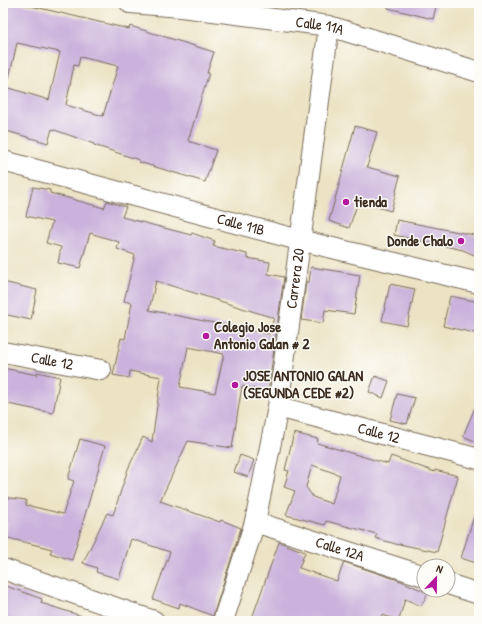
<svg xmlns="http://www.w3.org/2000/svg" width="482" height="624" font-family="'Patrick Hand',sans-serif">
	<rect width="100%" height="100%" fill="#fdfcf7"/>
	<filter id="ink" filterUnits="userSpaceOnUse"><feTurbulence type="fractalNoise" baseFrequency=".025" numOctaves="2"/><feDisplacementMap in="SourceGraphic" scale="8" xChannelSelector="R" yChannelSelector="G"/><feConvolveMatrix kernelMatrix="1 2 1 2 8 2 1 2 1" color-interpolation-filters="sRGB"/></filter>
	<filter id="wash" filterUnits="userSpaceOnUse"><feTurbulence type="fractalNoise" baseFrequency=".012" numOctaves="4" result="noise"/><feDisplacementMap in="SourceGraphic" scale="16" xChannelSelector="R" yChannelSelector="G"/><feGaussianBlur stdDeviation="0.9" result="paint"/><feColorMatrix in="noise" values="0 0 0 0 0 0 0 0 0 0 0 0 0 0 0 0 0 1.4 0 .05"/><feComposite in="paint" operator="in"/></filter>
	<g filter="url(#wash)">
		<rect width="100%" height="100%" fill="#ece3c4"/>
		<g id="blocks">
			<path fill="#cab2dc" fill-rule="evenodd" d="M3 3H18L129 29 130 26 214 52 207 73H209L188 141 216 150 205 182 139 162V160L94 145V144L52 129 48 143 3 130V86L49 100 60 52 17 43 9 78 3 77ZM80 57 118 66 103 116 66 105 74 65 78 66Z
				M388 3H437L433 19 388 8Z
				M355 126 377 132 367 167 400 176 391 211 358 202 349 228 329 221Z
				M33 187 50 190V193L104 208 107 201 126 207 122 217 191 235 192 233 215 241 213 246 247 254V258L270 262 268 274 284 277 268 392 242 386 232 448 188 441 160 501 220 522 221 520 241 528 213 616 180 603 179 608 153 599 170 552 131 539 119 579 96 572 97 568 83 563 107 513 113 515 128 469 143 437 152 442 161 377 130 371 129 378 113 375 121 338 125 339 132 303 124 301 135 255 117 249 119 242 90 233 80 268 58 263 61 247 46 243 52 222 26 216ZM156 281 274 318 269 334 149 310ZM188 347 224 354 215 393 180 387Z
				M397 220 479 236V257L463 250 394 235Z
				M311 267 360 275 354 314 325 310 323 323 301 320 306 282H309Z
				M3 282 37 290 31 320 3 314Z
				M390 284 415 289 407 326 382 321Z
				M450 296 479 302V334L443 326Z
				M3 368 37 375V372L60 377 53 413 3 403Z
				M375 376 389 381 383 398 369 392Z
				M397 394 415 398 407 424 390 420Z
				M479 398V443L463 436Z
				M294 433 318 439 317 443 388 464 391 456 435 472V470L458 476 437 552 399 544V545L375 538 377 534 326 521 325 525 286 515 295 491 284 487 289 471 285 470ZM312 465 340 475 332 504 313 497 306 487Z
				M80 439 105 446 72 560 50 553 52 549 4 537 7 523 3 522V497L26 500V505L63 514 74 481 68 479Z
				M240 455 254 460 248 477 234 472Z
				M476 510H479V564L461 558Z
				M279 542 305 552 299 568 337 581 344 562 401 581 428 593 421 606 405 599 399 620 382 615 380 621H251Z
				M3 585 42 599 41 603 88 618 87 621H3Z"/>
		</g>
	</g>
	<g filter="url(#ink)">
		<use href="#blocks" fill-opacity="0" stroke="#796b58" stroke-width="1"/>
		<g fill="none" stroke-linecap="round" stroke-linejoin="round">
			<defs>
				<g id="minor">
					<path id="s1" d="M130 3 181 7 329 26 479 72"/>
					<path id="s2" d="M3 161 299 240 479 283"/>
					<path id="s3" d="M3 352 101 370"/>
					<path id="s4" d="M278 407 479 459"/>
					<path id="s5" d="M255 522 424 576"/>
					<path d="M3 569 154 621"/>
					<path d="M448 584 479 594"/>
					<path id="s6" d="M223 621 255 522 278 407 329 26"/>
				</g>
			</defs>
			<use href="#minor" stroke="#796b58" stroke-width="22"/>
			<use href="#minor" stroke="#fff" stroke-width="20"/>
		</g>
	</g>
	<g fill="#b5179e" stroke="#fdfcf7" stroke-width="1.5">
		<circle cx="346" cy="202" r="4"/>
		<circle cx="461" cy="241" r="4"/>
		<circle cx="206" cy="336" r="4"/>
		<circle cx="235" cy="385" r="4"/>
	</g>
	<g text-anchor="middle" stroke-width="3" stroke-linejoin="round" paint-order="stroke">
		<g font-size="15" fill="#3b2a1e" stroke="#fdfcf7">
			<text dy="5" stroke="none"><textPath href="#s1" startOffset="191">Calle 11A</textPath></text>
			<text dy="5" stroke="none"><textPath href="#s2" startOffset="246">Calle 11B</textPath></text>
			<text dy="5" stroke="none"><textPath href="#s6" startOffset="351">Carrera 20</textPath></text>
			<text dy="5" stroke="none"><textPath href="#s3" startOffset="50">Calle 12</textPath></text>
			<text dy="5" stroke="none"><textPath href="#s4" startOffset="104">Calle 12</textPath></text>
			<text dy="5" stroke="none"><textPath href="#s5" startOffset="89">Calle 12A</textPath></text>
		</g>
		<g font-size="15" font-weight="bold" fill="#3b2a1e" stroke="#fdfcf7" text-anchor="start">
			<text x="354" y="207">tienda</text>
			<text x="453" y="246" text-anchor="end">Donde Chalo</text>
			<text x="214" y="332">Colegio Jose<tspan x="214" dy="17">Antonio Galan # 2</tspan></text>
			<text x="243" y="381">JOSE ANTONIO GALAN<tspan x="243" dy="17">(SEGUNDA CEDE #2)</tspan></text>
		</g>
	</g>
	<rect width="482" height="624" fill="none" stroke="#fdfcf7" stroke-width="16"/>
	<g transform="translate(436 578) rotate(22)"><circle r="19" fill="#fdfcf7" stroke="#afa8a0"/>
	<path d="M0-3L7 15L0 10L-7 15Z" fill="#b5179e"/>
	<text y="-6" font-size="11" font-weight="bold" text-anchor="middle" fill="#3b2a1e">N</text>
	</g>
</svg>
